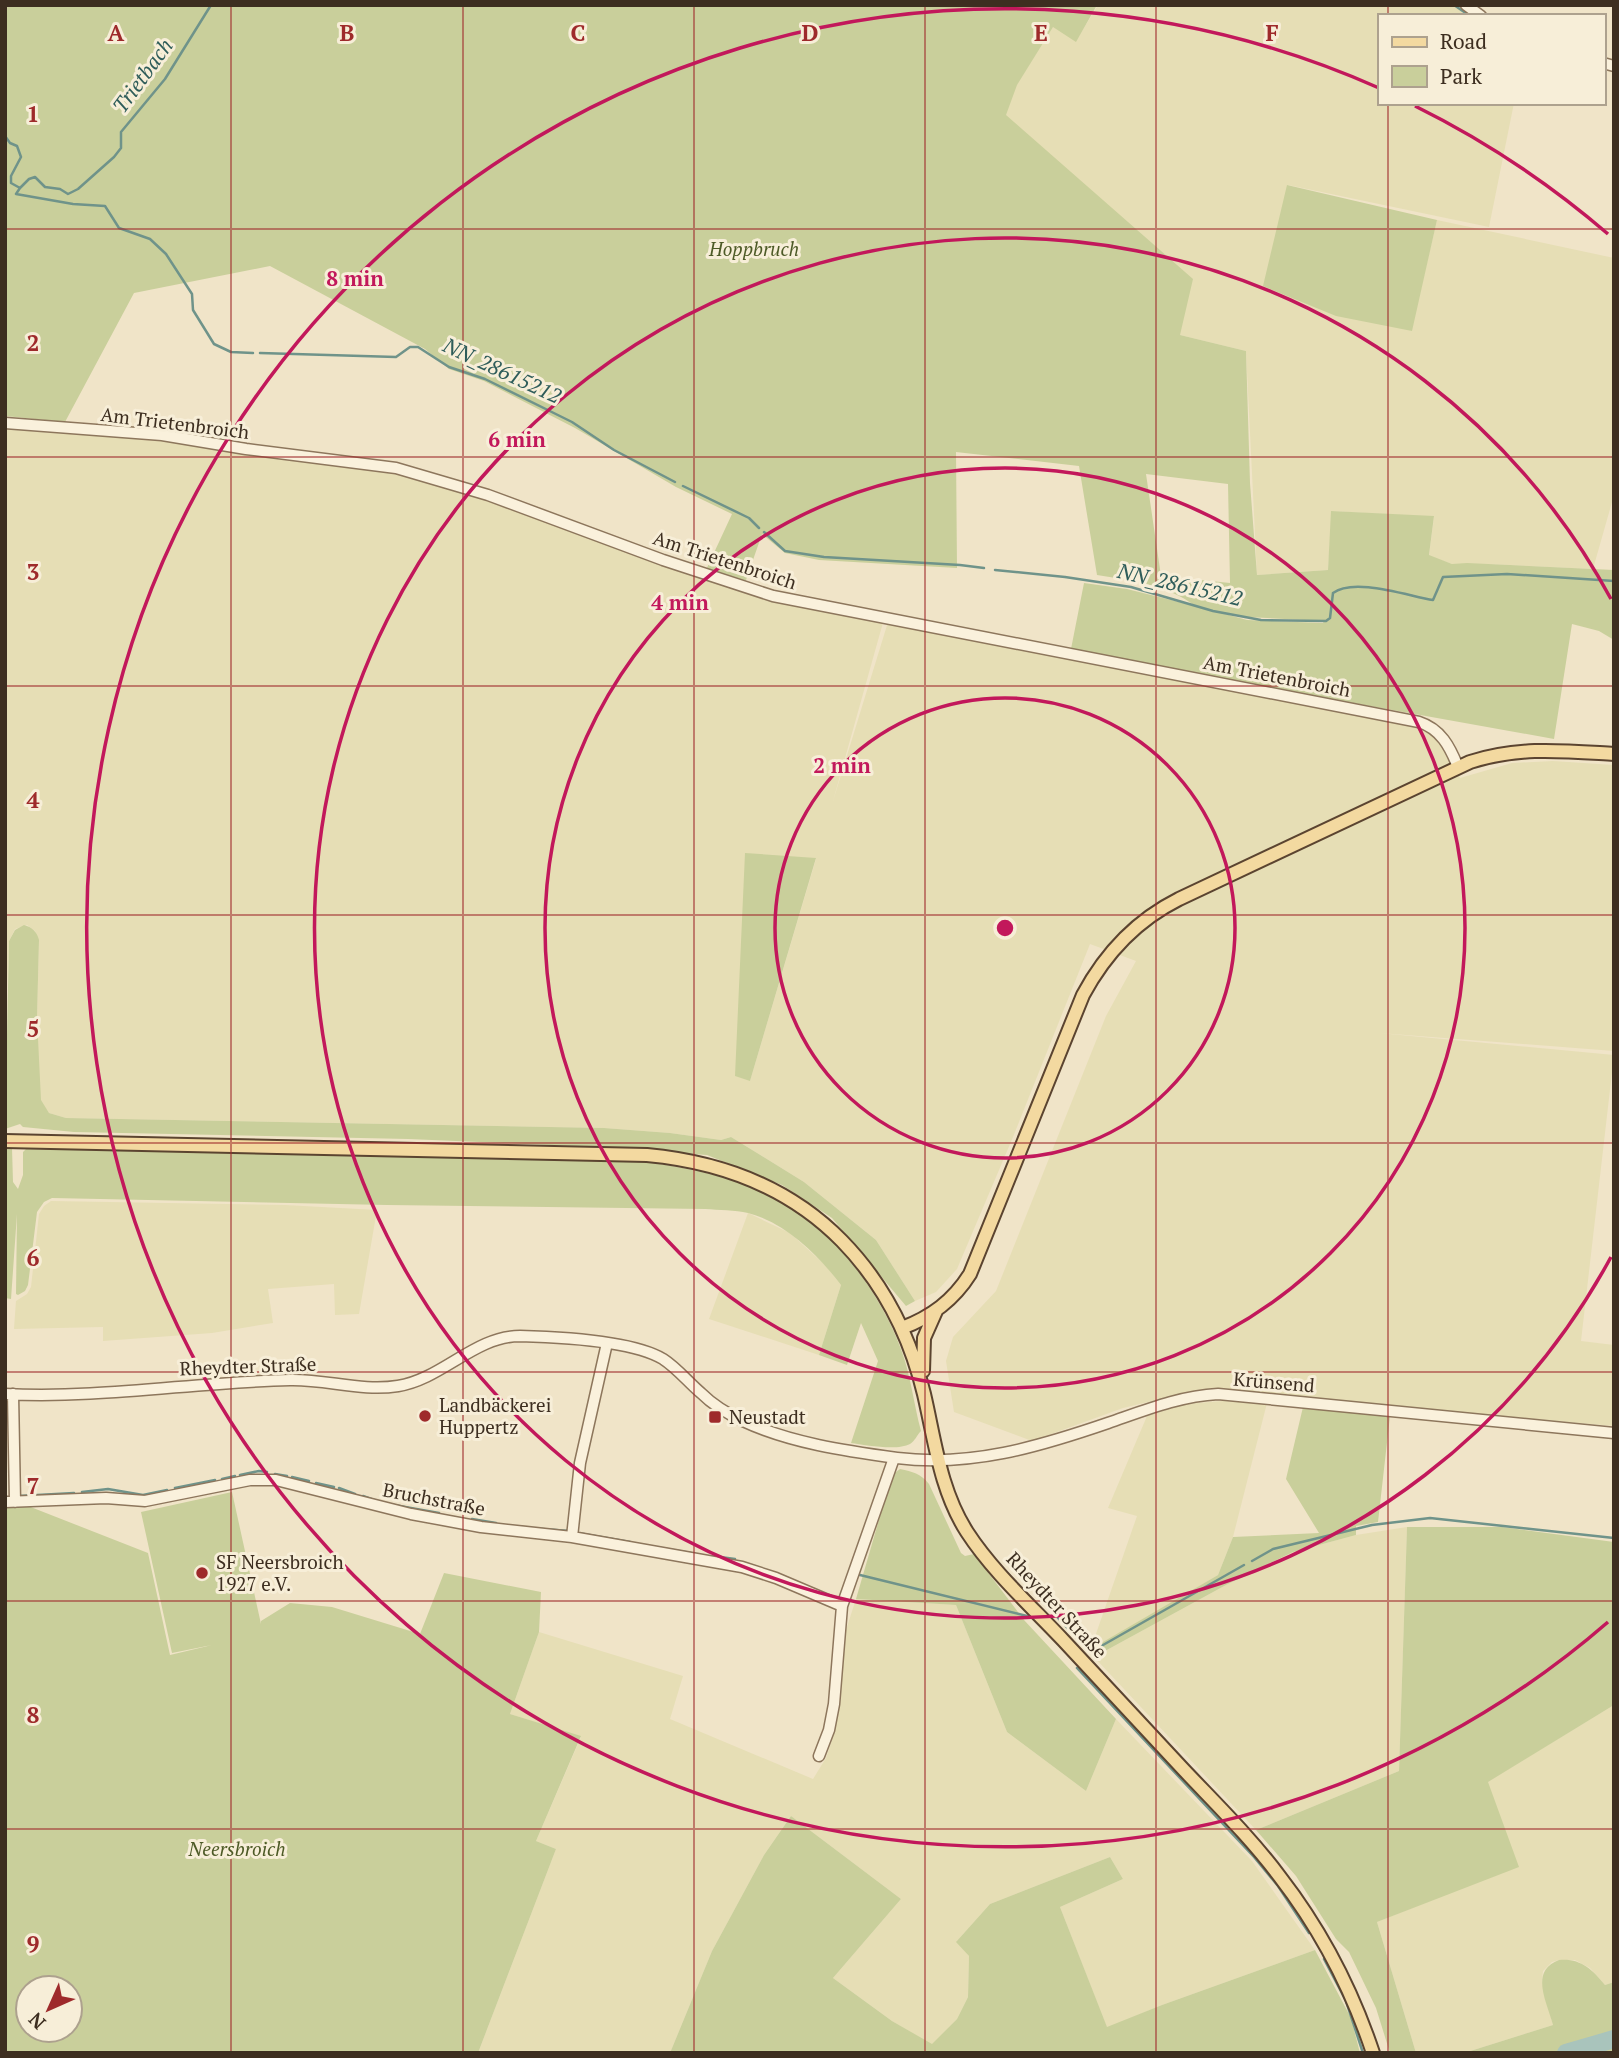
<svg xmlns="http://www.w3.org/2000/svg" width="1619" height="2058" font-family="'PT Serif',serif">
	<rect width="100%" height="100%" fill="#f0e4c8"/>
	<path fill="#e6deb5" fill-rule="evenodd" d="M1098 5H1459L1474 16H1379V103H1514L1489 227 1288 185 1411 331 1437 220 1614 258V495L1593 569 1488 564H1452L1429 556 1434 517 1332 511 1328 570 1257 575 1246 351 1180 335 1001 110 1053 26 1076 41Z
		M5 428 51 433 164 438 389 470 492 499 740 589 884 619 833 801 888 622 1402 722 1430 730 1449 750 1460 778 1512 763 1553 761 1614 765V1051L1379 1033 1614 1055 1581 1341 1614 1345V1426L1198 1390 1123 1408 1032 1441 954 1412 946 1361 953 1337 996 1291 1106 1016 1136 961 1090 944 1013 1137 957 1269 936 1292 915 1301 876 1240 804 1182 731 1137 721 1140 670 1133 604 1128 66 1118 49 1113 41 1102 39 1090 37 1018 39 943 35 931 27 925 15 929 9 941 5 1042ZM745 854 816 859 750 1081Z
		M51 1201 285 1205 377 1210 359 1314 335 1315 334 1284 268 1289 273 1323 212 1333 103 1341V1327L14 1329 16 1301 27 1294 31 1287 39 1214 44 1206Z
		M748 1213 790 1233 825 1265 841 1285 819 1355 709 1319Z
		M1222 1401 1267 1403 1233 1537 1218 1575 1090 1651 1137 1516 1108 1508 1147 1416 1185 1404Z
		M1407 1527 1399 1771 1256 1830 1094 1657 1226 1585 1293 1552 1356 1535Z
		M856 1599 956 1605 1007 1732 1086 1791 1116 1719 1252 1861 1315 1950 1162 2005 1107 2028 1060 1907 1123 1879 1110 1857 990 1904 957 1941 969 1956 968 1997 957 2019 932 2045 892 2021 833 1978 901 1899 791 1816 764 1855 712 1951 670 2053H478L556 1849 536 1841 581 1737 510 1714 539 1632 683 1676 670 1719 813 1779 826 1758 834 1734 846 1630Z
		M1614 1705V1982L1605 1985 1590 1968 1575 1960H1559L1552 1962 1543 1971 1542 1981 1553 2025 1464 2053H1416L1377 1922 1442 1896 1487 1782Z"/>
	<path fill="#c9cf9b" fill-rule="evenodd" d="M5 5H1097L1076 42 1053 27 1017 85 1006 115 1193 279 1180 335 1246 351 1250 483 1257 575 1328 570 1331 511 1434 516 1429 555 1452 564 1467 563 1614 570V640L1599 631 1572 624 1554 739 1309 695 1071 649 1084 583 1127 589 1195 606C1168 585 1130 580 1097 575L1079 466 956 452 957 568 819 560 785 553 762 534 745 583 706 570 732 514 676 487 575 428 484 381 449 369 425 349 270 266 134 293 65 422 5 416ZM1146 474 1228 484 1230 583 1161 576ZM1218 612 1247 617 1324 621 1323 623 1247 620Z
		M1287 185 1437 220 1412 331 1336 316 1263 286Z
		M745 853 816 858 750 1081 735 1076Z
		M24 925C32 927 37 932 39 940L37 1018 41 1100 49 1113 66 1118 604 1128 670 1133 721 1140 731 1137 804 1182 876 1240 915 1301 906 1306 832 1218 782 1185 707 1155 597 1147 408 1139 74 1132 23 1127 20 1124 5 1129 9 941 15 930Z
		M5 1148H12L13 1182 18 1189 23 1175V1152L26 1149 641 1161C678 1167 715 1173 751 1186 820 1212 878 1284 902 1352 911 1377 914 1405 921 1431 917 1435 915 1441 910 1444 897 1451 865 1445 851 1443L878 1361 861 1323 847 1365 819 1355 841 1285C818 1255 786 1223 748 1213 735 1210 719 1210 705 1209L387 1205 52 1198 44 1202 37 1212 28 1285 25 1291 18 1295 16 1294 17 1214 11 1299 5 1298Z
		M1303 1407 1390 1416 1378 1522 1356 1526V1535L1293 1552 1226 1585 1094 1657 1090 1651 1103 1642 1218 1575 1233 1537 1319 1533 1286 1479Z
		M900 1469C913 1472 920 1473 929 1484L961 1553 965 1556 974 1554 1024 1620 1116 1719 1086 1791 1007 1732 956 1605 856 1599 892 1475Z
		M232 1492 261 1624V1621L290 1603 332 1607 420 1634 444 1573 541 1592 539 1632 510 1714 581 1736 536 1841 556 1849 478 2053H5V1505L23 1504 148 1553 170 1655 212 1645 172 1653 141 1512ZM28 1988H70V2030H28Z
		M1407 1527H1502L1614 1542V1705L1488 1782 1519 1867 1377 1922 1416 2053H1390L1376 2008 1349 1952 1336 1939 1296 1876 1256 1830 1399 1771Z
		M791 1816 901 1899 833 1978 892 2021 932 2044 957 2019 968 1997 969 1956 956 1942 990 1904 1110 1857 1123 1879 1060 1907 1107 2027 1162 2005 1315 1950 1351 2018 1360 2053H670L712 1951 764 1855Z
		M1559 1960C1580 1958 1592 1969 1605 1985L1614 1982V2053H1464L1553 2025C1547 2002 1529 1971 1559 1960Z"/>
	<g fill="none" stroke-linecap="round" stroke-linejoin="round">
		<path stroke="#6f938a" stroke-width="2.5" d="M1454 5 1470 16
			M5 136 10 143 17 146 21 157 11 176V183L20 188 29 179 35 177 45 187 60 189 68 194 78 189 114 157 121 148V132L165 79 211 5
			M20 188 16 194 73 204 105 206 119 228 150 239 166 254 192 294 193 310 214 344 231 352 253 353
			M260 353 396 357 410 347H418L449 367 485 379 572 422 614 450 675 482
			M683 486 749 518 759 528
			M764 532 785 551 824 557 960 565 984 568
			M995 570 1065 577 1131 587 1213 611 1261 620 1326 621 1330 618 1333 593C1354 577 1408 596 1433 600L1443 577 1507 574 1614 581
			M275 1474 287 1476
			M240 1475 259 1471 267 1472
			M292 1477 309 1481
			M222 1479 235 1476
			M316 1483 334 1487
			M175 1488 215 1480
			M339 1488 355 1494
			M82 1492 108 1489 143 1495 167 1490
			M19 1496 74 1493
			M363 1496 374 1500
			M394 1505 439 1513
			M472 1519 496 1523
			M542 1529 570 1531
			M578 1533 630 1542
			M649 1546 691 1553
			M713 1556 735 1559
			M1252 1561 1273 1549 1372 1525 1430 1518 1614 1538
			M860 1575 1027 1616
			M1058 1618 1090 1652
			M1096 1649 1244 1565
			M1077 1668 1254 1857 1278 1886 1309 1933
			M1324 1959 1346 2001 1363 2053"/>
		<path stroke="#a9c4bc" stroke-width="18" d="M1566 2053 1614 2039"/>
		<defs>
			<path id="minor" d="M1466 5 1481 16
				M1603 63 1614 66
				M5 423 162 435 246 449 396 468 488 495 663 560 773 596 1419 722C1441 729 1450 747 1458 767
				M5 1394C101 1399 195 1382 290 1380 326 1379 362 1392 398 1386 442 1379 475 1336 520 1336 558 1337 631 1340 663 1359 677 1368 688 1382 701 1393 713 1405 728 1414 743 1421 790 1443 846 1451 897 1458 971 1467 1038 1447 1108 1423 1143 1411 1179 1396 1218 1394L1614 1433
				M13 1394 15 1502
				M5 1502 106 1498 145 1501 250 1480H276L411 1514 481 1527 572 1537 742 1567 776 1578 842 1606
				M572 1537 580 1463 607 1343
				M819 1756 829 1730 834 1704 842 1606 894 1458"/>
			<path id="major" d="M5 1141 647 1155C722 1162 789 1187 842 1241 883 1283 910 1336 924 1394 935 1441 940 1490 967 1532 993 1572 1031 1606 1063 1640 1103 1683 1143 1726 1183 1769 1216 1804 1251 1838 1280 1877 1321 1930 1352 1990 1373 2053
				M902 1328C931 1317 953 1301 970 1274L1083 995C1105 954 1137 920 1179 899L1470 762C1519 746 1564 751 1614 754
				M923 1371 924 1338 936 1311"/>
		</defs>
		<use href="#minor" stroke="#8d765c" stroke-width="13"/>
		<use href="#major" stroke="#5b4430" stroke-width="16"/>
		<use href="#minor" stroke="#faf1dc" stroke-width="10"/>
		<use href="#major" stroke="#f3d9a0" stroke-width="12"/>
	</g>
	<path fill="none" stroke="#9e2a2b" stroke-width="2" stroke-opacity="0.55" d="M231 5V2053M463 5V2053M694 5V2053M925 5V2053M1156 5V2053M1388 5V16M1388 103V2053M5 229H1614M5 457H1614M5 686H1614M5 915H1614M5 1143H1614M5 1372H1614M5 1601H1614M5 1829H1614"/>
	<g fill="none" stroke="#c2185b" stroke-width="3.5">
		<circle cx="1005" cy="928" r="230"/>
		<circle cx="1005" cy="928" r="460"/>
		<path d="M1611 1257A690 690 0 1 1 1611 599"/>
		<path d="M1608 1622A919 919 0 1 1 1379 88M1415 106A919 919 0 0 1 1608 234"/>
	</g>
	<g fill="#9e2a2b" stroke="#f7eed8" stroke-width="2.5">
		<circle cx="425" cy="1416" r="7"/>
		<rect x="708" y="1410" width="14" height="14" rx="3.5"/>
		<circle cx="202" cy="1573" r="7"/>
	</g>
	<g text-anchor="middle" stroke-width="6" stroke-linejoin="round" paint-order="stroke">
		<g font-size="19" font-style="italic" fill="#4d5a26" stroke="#f7eed8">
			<text x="754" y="256">Hoppbruch</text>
			<text x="237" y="1856">Neersbroich</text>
		</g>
		<g font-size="19" fill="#3d2e20" stroke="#f7eed8">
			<text transform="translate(175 423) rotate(7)" y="7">Am Trietenbroich</text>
			<text transform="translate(725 560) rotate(18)" y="7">Am Trietenbroich</text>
			<text transform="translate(1277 676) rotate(11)" y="7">Am Trietenbroich</text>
			<text transform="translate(248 1366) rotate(-2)" y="7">Rheydter Straße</text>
			<text transform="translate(1274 1382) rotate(5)" y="7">Krünsend</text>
			<text transform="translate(434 1499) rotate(11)" y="7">Bruchstraße</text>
			<text transform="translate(1057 1605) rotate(47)" y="7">Rheydter Straße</text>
		</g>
		<g font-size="19" fill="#3d2e20" stroke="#f7eed8" text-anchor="start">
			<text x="439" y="1412">Landbäckerei<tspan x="439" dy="22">Huppertz</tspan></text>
			<text x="729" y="1424">Neustadt</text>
			<text x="216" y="1569">SF Neersbroich<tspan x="216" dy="22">1927 e.V.</tspan></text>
		</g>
		<g font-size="21" font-style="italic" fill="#2f5d5a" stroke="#f7eed8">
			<text transform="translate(143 76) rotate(-54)" y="7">Trietbach</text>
			<text transform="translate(502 371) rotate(25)" y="7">NN_28615212</text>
			<text transform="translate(1180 585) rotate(13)" y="7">NN_28615212</text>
		</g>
	</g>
	<g font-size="23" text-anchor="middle" font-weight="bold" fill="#9e2a2b" stroke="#f7eed8" stroke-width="6" stroke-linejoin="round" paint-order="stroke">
		<text x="116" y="41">A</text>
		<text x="347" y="41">B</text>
		<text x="578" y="41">C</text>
		<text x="810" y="41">D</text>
		<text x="1041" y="41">E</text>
		<text x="1272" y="41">F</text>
		<text x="33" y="122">1</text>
		<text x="33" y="351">2</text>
		<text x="33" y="580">3</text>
		<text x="33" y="808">4</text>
		<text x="33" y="1037">5</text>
		<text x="33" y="1266">6</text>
		<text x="33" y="1494">7</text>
		<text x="33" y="1723">8</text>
		<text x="33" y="1952">9</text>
	</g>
	<circle cx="1005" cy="928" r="10" fill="#c2185b" stroke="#f7eed8" stroke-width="3.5"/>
	<g font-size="21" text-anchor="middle" font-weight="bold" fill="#c2185b" stroke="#f7eed8" stroke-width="6" stroke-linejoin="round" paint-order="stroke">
		<text x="355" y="286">8 min</text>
		<text x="517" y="447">6 min</text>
		<text x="680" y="610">4 min</text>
		<text x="842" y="773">2 min</text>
	</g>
	<rect width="1619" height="2058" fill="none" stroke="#3d2e20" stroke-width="14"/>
	<rect x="1378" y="14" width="228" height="91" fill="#f7eed8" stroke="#ada18e" stroke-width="2"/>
	<rect x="1392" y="37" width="35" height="10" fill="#f3d9a0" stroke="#ada18e" stroke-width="2"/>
	<text x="1440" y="49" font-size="21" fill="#3d2e20">Road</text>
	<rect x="1392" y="66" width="35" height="21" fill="#c9cf9b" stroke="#ada18e" stroke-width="2"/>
	<text x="1440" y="84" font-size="21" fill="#3d2e20">Park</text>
	<g transform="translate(49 2009) rotate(225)"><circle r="33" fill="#f7eed8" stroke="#ada18e" stroke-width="2"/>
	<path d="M0-5L12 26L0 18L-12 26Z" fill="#9e2a2b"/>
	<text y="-10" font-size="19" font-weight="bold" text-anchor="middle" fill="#3d2e20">N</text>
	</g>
</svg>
